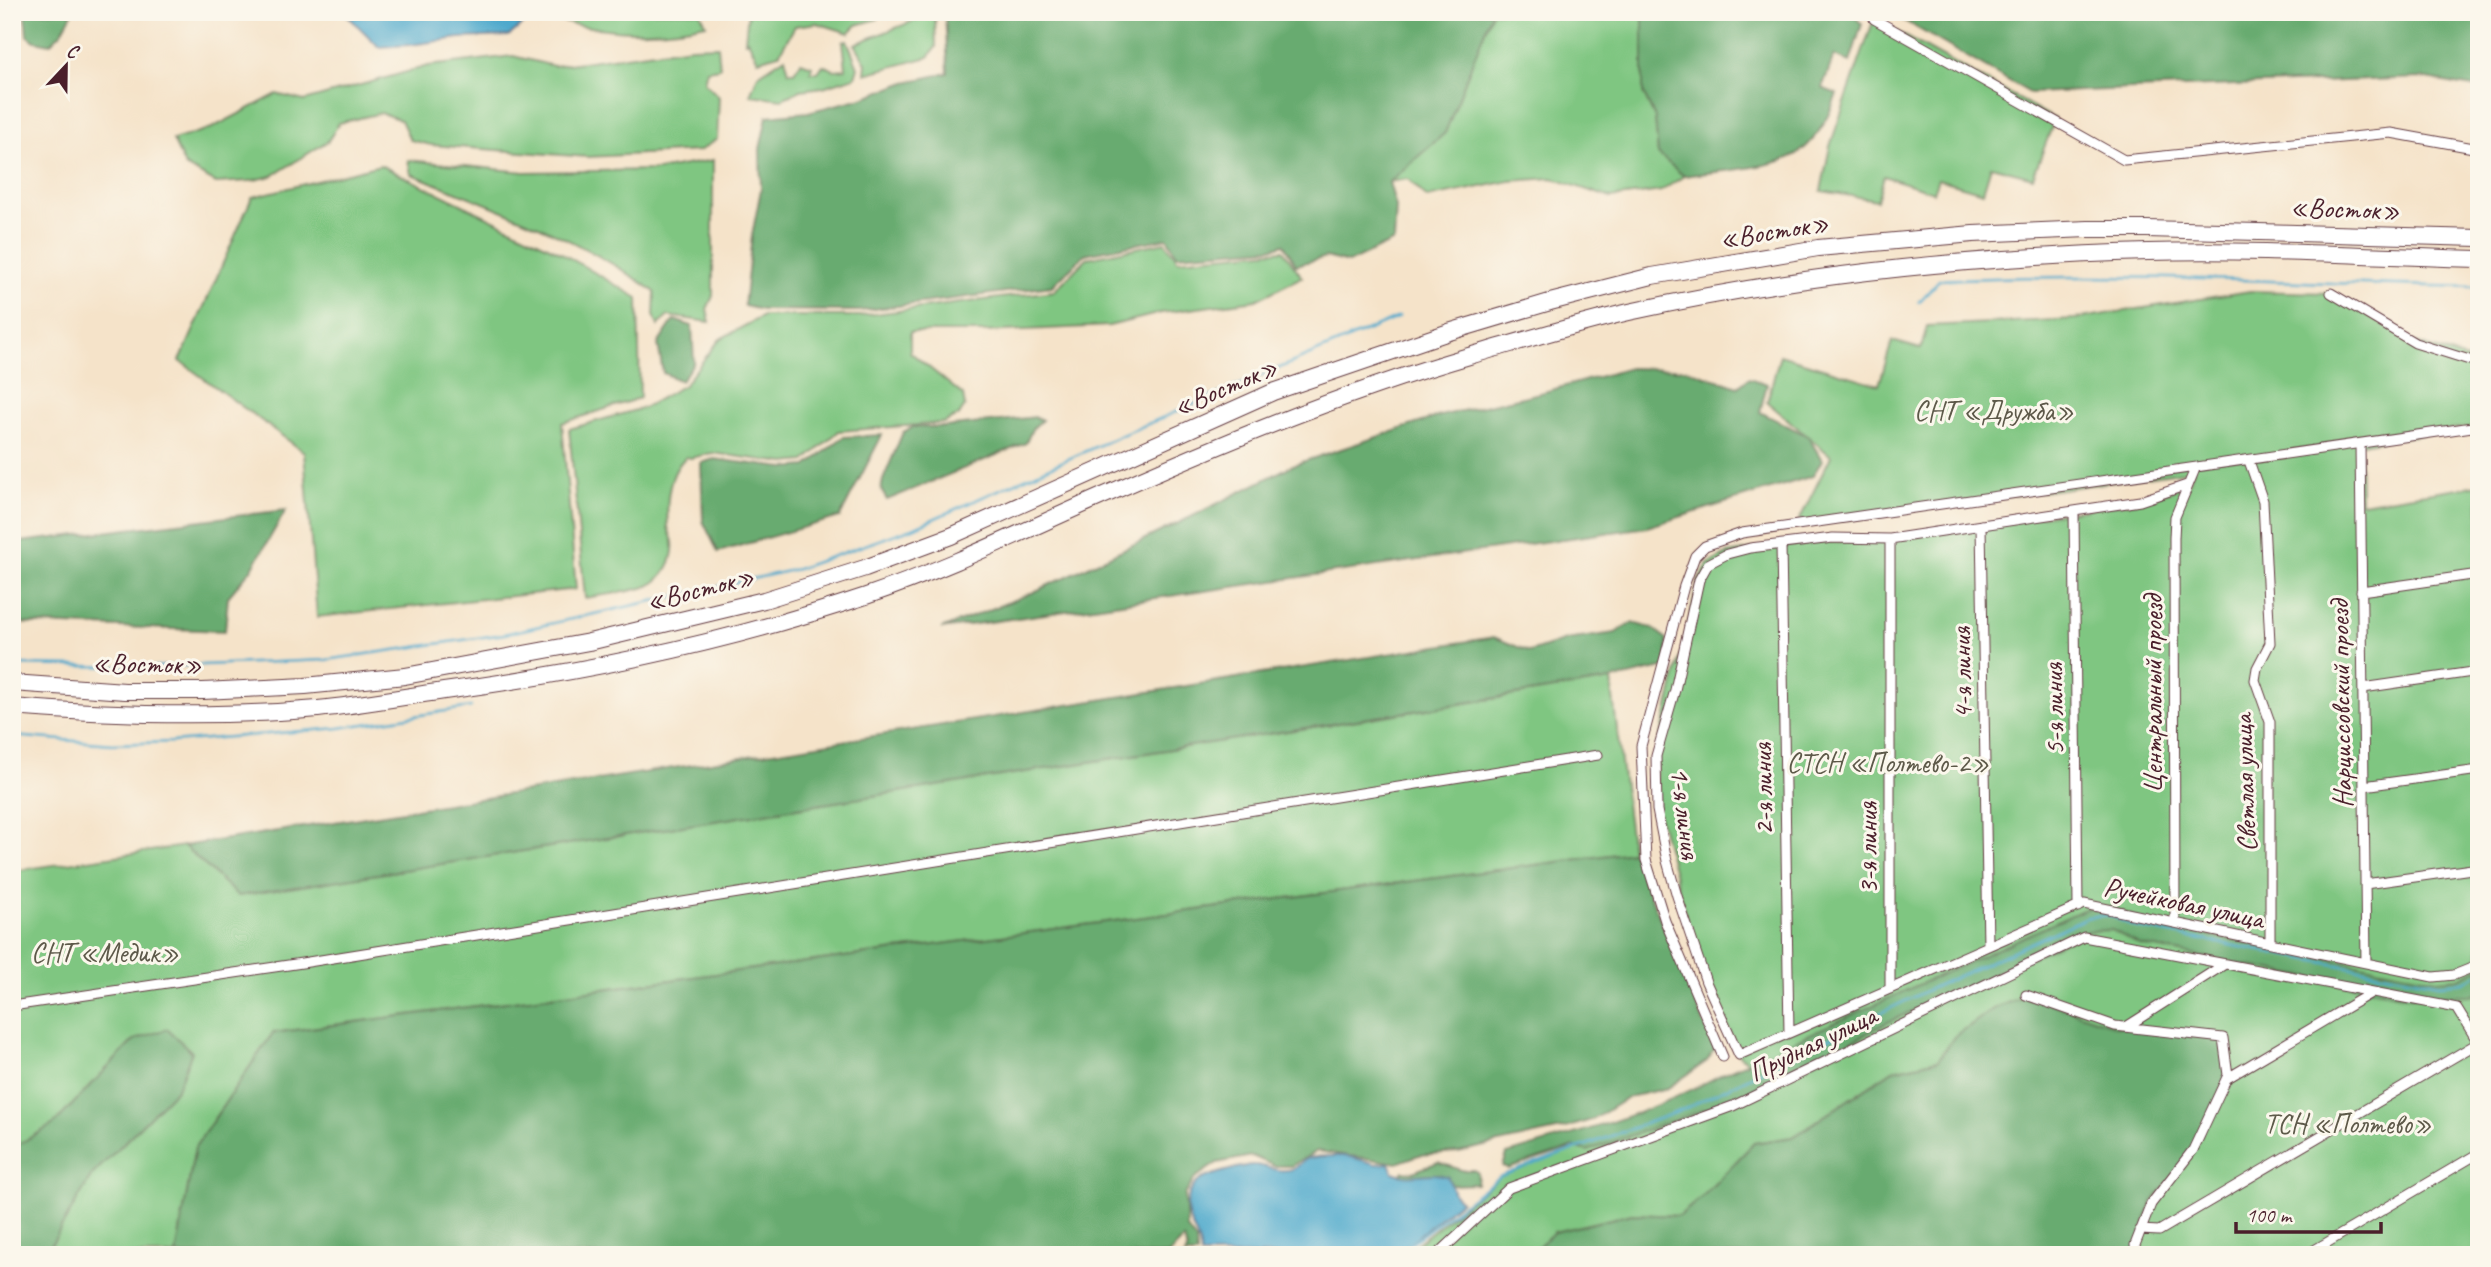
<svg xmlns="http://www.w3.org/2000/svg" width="2491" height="1267" font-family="Caveat,sans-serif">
	<rect width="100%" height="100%" fill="#fbf7ec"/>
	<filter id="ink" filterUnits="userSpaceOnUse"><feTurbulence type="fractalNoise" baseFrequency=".0143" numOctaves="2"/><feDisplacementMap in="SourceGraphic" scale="14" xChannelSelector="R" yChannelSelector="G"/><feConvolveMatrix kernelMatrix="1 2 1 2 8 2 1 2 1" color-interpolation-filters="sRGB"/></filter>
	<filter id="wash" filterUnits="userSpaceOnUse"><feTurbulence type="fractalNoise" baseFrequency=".00686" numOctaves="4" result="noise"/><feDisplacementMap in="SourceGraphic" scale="28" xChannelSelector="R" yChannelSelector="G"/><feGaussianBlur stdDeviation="1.57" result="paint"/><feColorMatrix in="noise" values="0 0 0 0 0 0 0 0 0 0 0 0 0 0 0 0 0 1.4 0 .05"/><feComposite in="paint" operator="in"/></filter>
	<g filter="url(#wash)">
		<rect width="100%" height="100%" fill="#f5e3c9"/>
		<path fill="#7fc681" stroke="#647256" stroke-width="2" d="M543 12H700L706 24C666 33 631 33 590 27 572 24 557 23 543 12Z
			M748 12H874L878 19 857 25 849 33 817 23 795 26 779 54 758 60 748 40 745 41Z
			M1492 12H1643V92L1655 118 1658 154 1684 176 1661 191 1611 198 1552 178 1510 181 1427 198 1408 179 1388 182 1445 133Z
			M931 14 935 15 936 47 929 57 865 74 866 63 855 44Z
			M1874 19 2055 119 2033 177 1991 166 1983 192 1938 179 1933 192 1884 176 1877 200 1821 191 1830 146Z
			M847 40 858 67 855 77 823 87 801 90 782 99 750 95 758 75 785 57 789 72H794L801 62 812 66 811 72H818L823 65 834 70 846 69 843 41Z
			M718 46 720 68 707 70 704 82 719 97 717 139 699 151 588 157 431 145 410 140 401 120 381 113 339 123 328 141 272 176 250 181 216 183 185 166 173 140 212 128 277 94 304 101 428 66 513 56 554 66 691 47Z
			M408 160 524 172 658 170 713 160V296L707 309 710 322 668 316 658 326 654 315 655 292C583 239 495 207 411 174Z
			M380 165 556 250 638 298 640 398 562 423 576 589 317 617 304 452 180 361 252 197Z
			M1165 242 1178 260 1283 250 1302 277 1256 300 1161 313 1109 326 983 332H910V352L963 395 965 406 959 415 944 423 839 431 805 461 785 463 712 453 691 458 686 457C668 473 666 503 668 527 669 532 672 537 673 542 675 560 664 579 648 586 634 592 601 595 585 598L569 429 643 408 684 385 720 339 763 316H859L1054 291 1087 258Z
			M2250 291 2331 293 2415 343 2479 363V426L2360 444 2361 503 2479 485V1255H2136L1954 1037 1938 1060 1893 1070 1793 1137 1754 1143 1702 1197 1679 1216 1632 1214 1555 1232 1529 1255H1403L1501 1176 1680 1111 1761 1072 1739 1055 1693 943 1657 810 1656 756 1699 580 1708 564 1727 554 1781 545 1890 539 2140 501 2187 485 2194 470 1796 527 1831 456 1767 402 1780 355 1879 385 1892 341 1921 349 1927 326 2075 319Z
			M1611 680 1632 852 273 1033 195 1147 176 1255H45L92 1175 177 1089 134 1040 54 1124 12 1148V871L184 846 238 896Z"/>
		<path fill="#67ab6f" stroke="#58654d" stroke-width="2" d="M25 12H73L62 32 50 44 35 41 27 35Z
			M945 12H1492L1445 133 1389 182 1396 207 1394 241 1348 263 1326 257 1296 265 1284 244 1271 248 1177 255 1167 238 1085 254 1052 286 859 311 762 310 744 306 752 236 761 189 760 149 767 116 808 112 862 98 906 82 948 73Z
			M1643 12H1850L1862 24 1850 62 1834 56 1822 88 1837 94C1829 116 1819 137 1800 152 1779 168 1711 172 1684 176L1658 154 1655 118 1643 92Z
			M1889 12H2479V88L2421 78 2030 93Z
			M674 320 692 326 694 362 681 381 663 373 658 344Z
			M1630 368 1685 369 1738 387 1749 378 1767 384 1760 412 1808 436 1822 460 1813 476 1647 527 941 629 1034 592 1191 517 1293 465 1440 416 1544 392Z
			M1036 417 1042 420 1032 429 1026 443 887 500 881 490 883 480 903 432 913 427H944Z
			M882 435 840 517 718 552 703 521 701 463 714 459 784 468 807 466 843 437Z
			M286 510 253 567 228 597 225 631 12 623V543Z
			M1632 623 1652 628 1667 639V667L1611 680 238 896 184 846 1494 637 1530 652 1566 640 1615 633Z
			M1632 852 1715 1049 1707 1061 1668 1088 1629 1097 1594 1119 1566 1128 1458 1152 1419 1155 1397 1163 1317 1151 1291 1166H1274L1252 1156 1217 1163 1195 1178 1185 1195 1187 1229 1196 1241 1197 1255H1185L1187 1251 1184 1239 1168 1255H176L195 1147 273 1033Z
			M2115 908 2143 922 2437 980 2459 978 2479 968V991L2471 995 2406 996 2140 945 2112 930 2089 931 1886 1023 1827 1055 1729 1101 1588 1151 1574 1147 1508 1169 1503 1166 1507 1154C1582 1132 1654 1112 1722 1074L2085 909Z
			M2026 995 2115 1026 2223 1038 2228 1075 2193 1150 2151 1204 2136 1255H1529L1554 1232 1632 1214 1679 1216 1702 1197 1754 1143 1793 1137 1893 1070 1938 1060 1954 1037 1993 1009Z
			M167 1029 192 1052 177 1089 92 1175 45 1255H12V1148L54 1124 134 1040Z
			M1438 1162 1461 1170H1474L1478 1173 1477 1184 1452 1185C1442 1164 1417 1180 1400 1175L1403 1171 1413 1172Z"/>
		<path fill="#4ea9cc" stroke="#4c647c" stroke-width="2" d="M344 12H537L509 36 460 38 410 45 379 47Z
			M1347 1156 1376 1164 1389 1163 1393 1172C1412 1181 1430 1169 1448 1177L1454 1194 1461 1201 1395 1255H1201C1201 1234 1183 1222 1188 1199 1189 1193 1194 1184 1199 1181 1205 1176 1247 1164 1255 1165 1269 1166 1276 1173 1292 1169 1298 1168 1302 1160 1309 1158 1321 1155 1335 1156 1347 1156Z"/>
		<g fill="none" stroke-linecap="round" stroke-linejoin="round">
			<path stroke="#4ea9cc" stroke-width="2.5" d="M1919 302 1939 280C2119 271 2299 284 2479 287
				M12 665 140 667
				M153 667 326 660 504 634 797 569 913 528 1122 435 1399 317
				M12 736 113 744 172 742 339 728 471 707
				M1395 1255 1501 1176 1680 1111 1934 987 2088 917 2109 915 2138 928 2440 984 2464 982 2479 974"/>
		</g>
	</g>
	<g filter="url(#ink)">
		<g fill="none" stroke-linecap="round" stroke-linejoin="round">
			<defs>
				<path id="street" d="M1874 19 2124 160 2391 133 2479 149
					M2331 293 2415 343 2479 363
					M2360 444 2366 963
					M2249 461 2263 501 2270 643 2257 668 2255 680 2270 722V943
					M2187 485 2140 501 1890 539 1833 538 1750 548 1727 554 1708 564 1699 580 1675 690 1656 756 1657 810 1667 861 1677 896 1706 982 1739 1055 2084 904 2433 977 2454 975 2479 965
					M2074 511 2078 907
					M1981 525 1988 946
					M1890 539V989
					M1781 545 1789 1033
					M2361 591 2479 574
					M2363 688 2479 671
					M2364 786 2479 770
					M2365 884 2479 868
					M2175 923 2174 538 2175 517 2195 469
					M2026 995 2115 1026 2223 1038 2228 1075 2193 1150 2151 1204 2135 1245 2136 1255
					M12 1006 302 963 1598 755
					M2126 1027 2225 964
					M1723 1057 1665 921 1646 860 1641 746 1684 586 1695 556 1705 546 1742 533 2479 426
					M2226 1079 2371 993
					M2140 1230 2159 1231 2478 1043
					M1437 1255 1509 1188 1733 1106 2084 937 2457 1008 2479 1044
					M2306 1255 2479 1153"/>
				<path id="highway" d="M12 683 125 691H203L305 686 405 676 589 642 764 600 865 568 951 536 1273 392 1449 332 1550 302 1652 276 1818 248 1973 234 2088 229H2147L2479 238
					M12 707C114 715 216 718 318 709 360 705 402 697 444 691 587 672 729 642 866 596 943 570 1015 535 1089 502 1213 447 1339 394 1469 356 1522 341 1576 324 1629 312 1799 274 1974 257 2148 252 2258 249 2368 256 2479 259"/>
			</defs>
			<use href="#street" stroke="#643c43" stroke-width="11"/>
			<use href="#highway" stroke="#643c43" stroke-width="18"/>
			<use href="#street" stroke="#fff" stroke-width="9"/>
			<use href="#highway" stroke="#fff" stroke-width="16"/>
		</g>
	</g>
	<g text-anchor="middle" stroke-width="6" stroke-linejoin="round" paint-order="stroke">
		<g font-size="28" fill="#4a1f2b" stroke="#fbf7ec">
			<text transform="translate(2345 208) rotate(2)" y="10">«Восток»</text>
			<text transform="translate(1774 230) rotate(-9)" y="10">«Восток»</text>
			<text transform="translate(1225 386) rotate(-23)" y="10">«Восток»</text>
			<text transform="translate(700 588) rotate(-14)" y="10">«Восток»</text>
			<text transform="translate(147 663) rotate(1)" y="10">«Восток»</text>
			<text transform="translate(1961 673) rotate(-91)" y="10">4-я линия</text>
			<text transform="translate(2152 694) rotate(-90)" y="10">Центральный проезд</text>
			<text transform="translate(2340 704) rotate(-91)" y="10">Нарциссовский проезд</text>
			<text transform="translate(2053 709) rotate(-91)" y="10">5-я линия</text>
			<text transform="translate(2244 783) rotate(-92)" y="10">Светлая улица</text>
			<text transform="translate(1762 789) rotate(-91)" y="10">2-я линия</text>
			<text transform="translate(1686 813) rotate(83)" y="10">1-я линия</text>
			<text transform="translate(1867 848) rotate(-90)" y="10">3-я линия</text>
			<text transform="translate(2184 902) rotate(12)" y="10">Ручейковая улица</text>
			<text transform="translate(1812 1043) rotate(-26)" y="10">Прудная улица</text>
		</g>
		<g font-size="28" fill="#5d5949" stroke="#fbf7ec">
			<text x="1994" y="420">СНТ «Дружба»</text>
			<text x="1888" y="772">СТСН «Полтево-2»</text>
			<text x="105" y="962">СНТ «Медик»</text>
			<text x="2348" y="1133">ТСН «Полтево»</text>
		</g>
	</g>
	<rect width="2491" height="1267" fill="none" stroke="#fbf7ec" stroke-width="42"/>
	<g transform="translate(66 66) rotate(22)" stroke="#fbf7ec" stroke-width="5" paint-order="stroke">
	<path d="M0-5L12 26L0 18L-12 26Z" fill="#4a1f2b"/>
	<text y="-10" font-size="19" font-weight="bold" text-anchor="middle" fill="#4a1f2b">С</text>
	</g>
	<path d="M2236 1222v10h145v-10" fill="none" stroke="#4a1f2b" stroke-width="3.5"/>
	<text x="2246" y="1222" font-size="21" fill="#4a1f2b" stroke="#fbf7ec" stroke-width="5" paint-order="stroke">100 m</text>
</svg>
